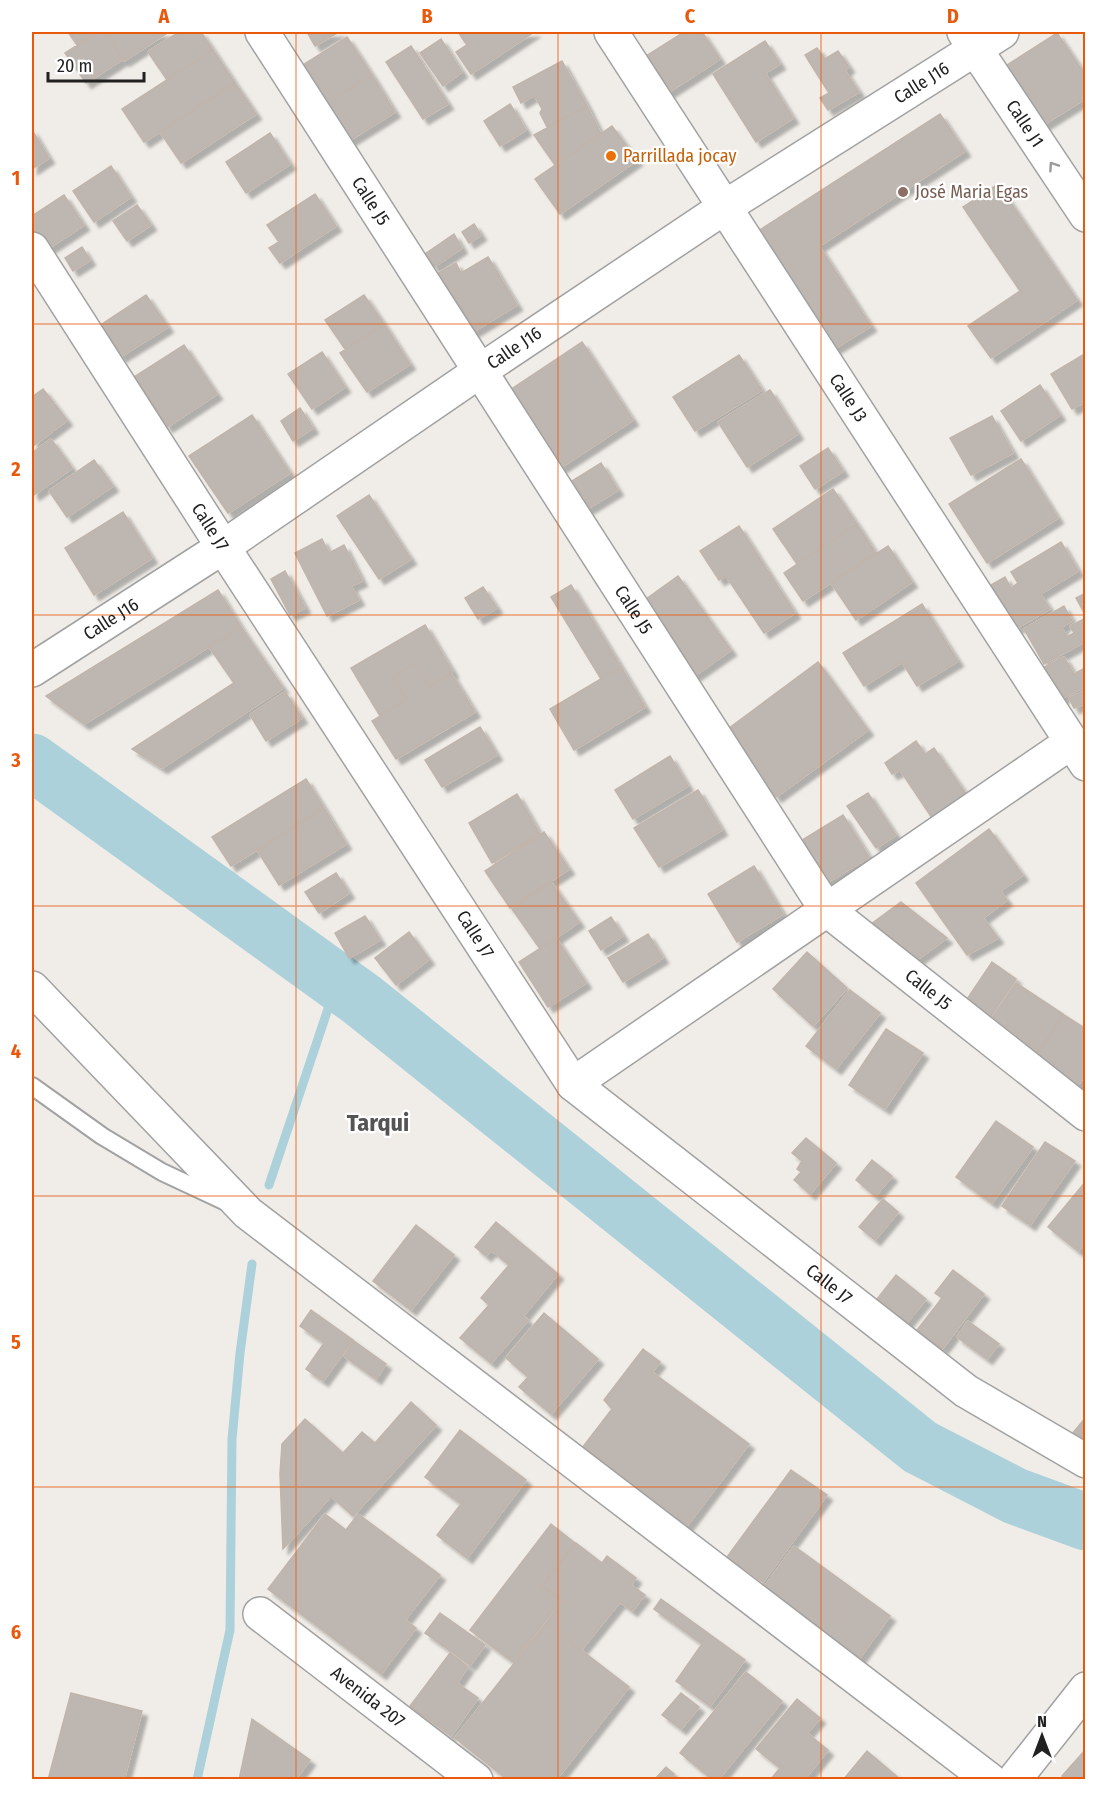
<svg xmlns="http://www.w3.org/2000/svg" width="1117" height="1811" font-family="'Fira Sans Condensed',sans-serif">
	<defs>
		<filter id="shadow"><feDropShadow dx="5.5" dy="5.5" stdDeviation="1.5" flood-color="#0004"/></filter>
	</defs>
	<rect width="100%" height="100%" fill="#f0ede8"/>
	<g fill="none" stroke-linecap="round" stroke-linejoin="round">
		<path stroke="#acd1da" stroke-width="9" d="M269 1185 337 982
			M197 1780 230 1630 232 1439 240 1353 252 1264"/>
		<path stroke="#acd1da" stroke-width="57" d="M32 762 361 999 920 1447 1015 1496 1086 1522"/>
	</g>
	<path fill="#beb7b1" stroke="#c1b4ab" stroke-width="1.5" filter="url(#shadow)" d="M68 32H98L77 45Z
		M98 32H105L123 59 86 83 65 53Z
		M105 32H169L124 61Z
		M179 32H201L213 50 167 80 148 52Z
		M307 32H339L315 46Z
		M458 32H534L471 74 456 52 467 45Z
		M684 32H702L720 59 658 99 635 63Z
		M1057 33 1086 76V98L1043 125 1004 67Z
		M347 37 372 75 320 108 295 70Z
		M441 39 462 72 443 86 420 53Z
		M765 41 780 64 765 73 793 118 756 142 713 74Z
		M411 46 448 104 423 119 386 62Z
		M817 48 825 59 838 51 849 67 845 71 859 92 828 110 820 98 829 93 805 55Z
		M213 50 235 83 144 142 122 109Z
		M562 61 587 106 547 127 540 113 542 109 534 95 521 103 513 87Z
		M372 75 395 112 347 142 323 106Z
		M235 83 256 114 181 163 160 132Z
		M510 104 526 130 500 146 484 121Z
		M587 106 601 134 555 165 534 135Z
		M940 114 965 151 819 246 871 326 832 350 755 233Z
		M612 126 637 160 560 214 535 179Z
		M32 130 49 158 32 169Z
		M270 133 290 164 246 193 226 162Z
		M111 166 131 197 94 222 73 191Z
		M998 184 1077 300 991 358 968 326 1020 291 963 207Z
		M315 194 336 226 280 263 269 248 279 242 267 225Z
		M64 195 84 225 46 250 32 229V216Z
		M137 205 151 225 127 241 113 221Z
		M474 224 481 235 469 243 462 232Z
		M454 234 462 248 434 267 425 254Z
		M82 247 90 260 73 271 65 258Z
		M488 257 517 305 471 333 435 275 456 263 461 273Z
		M146 295 168 327 120 357 99 326Z
		M364 295 384 324 345 349 325 320Z
		M384 324 410 364 367 392 340 353Z
		M582 342 633 420 560 468 507 392Z
		M184 345 217 394 167 427 134 377Z
		M322 352 345 387 312 409 288 374Z
		M1086 353V401L1072 409 1051 374Z
		M739 355 762 390 695 431 673 397Z
		M1040 385 1060 415 1021 441 1001 411Z
		M43 389 67 420 32 447V397Z
		M770 390 798 434 747 467 718 422Z
		M300 408 313 428 293 441 281 421Z
		M252 415 290 473 228 513 189 456Z
		M992 416 1013 453 971 475 950 438Z
		M51 439 72 468 34 495 32 491V453Z
		M828 448 843 471 815 489 800 466Z
		M1021 459 1058 518 987 563 949 504Z
		M94 460 113 486 67 517 49 491Z
		M601 463 618 490 576 516 559 489Z
		M833 489 857 524 797 564 773 529Z
		M369 495 411 559 379 579 337 516Z
		M123 512 152 558 94 595 65 548Z
		M857 524 876 553 803 601 784 573Z
		M739 526 795 613 764 633 726 576 719 580 700 551Z
		M322 539 329 553 344 545 362 581 351 586 359 600 327 616 295 553Z
		M1061 542 1078 571 1040 594 1050 609 1017 628 991 585 1005 577 1011 588 1018 583 1011 572Z
		M888 546 912 582 856 620 831 583Z
		M285 571 305 608 290 615 271 579Z
		M678 576 731 650 694 676 642 602Z
		M571 585 621 667 601 679 551 597Z
		M483 587 497 608 478 619 465 598Z
		M218 590 241 627 84 724 46 696Z
		M1086 593V616L1076 598Z
		M922 604 958 661 917 686 902 662 864 686 843 653Z
		M1064 606 1072 621 1061 627 1067 637 1074 633 1070 626 1086 618V627L1083 629 1086 634V641L1044 664 1024 629Z
		M425 625 453 672 428 687 414 663 393 677 407 700 380 716 351 668Z
		M241 627 283 688 162 768 132 749 234 683 209 647Z
		M1064 657 1074 674 1083 669 1086 675V686L1048 705 1031 674Z
		M818 662 868 730 776 797 755 769 717 737Z
		M414 663 428 687 451 673 475 712 396 759 372 721 407 700 393 677Z
		M621 667 645 707 574 750 550 709Z
		M1086 690V703L1074 708 1069 698Z
		M285 692 302 718 266 741 250 715Z
		M480 727 497 755 442 787 425 760Z
		M916 741 925 754 934 748 966 794 932 818 900 770 892 774 885 763Z
		M670 756 688 786 633 819 615 790Z
		M306 779 324 808 231 866 212 837Z
		M698 790 722 830 659 867 634 828Z
		M868 793 896 835 876 848 847 806Z
		M517 794 540 834 492 863 469 823Z
		M324 808 346 844 279 885 257 850Z
		M843 815 869 857 825 884 799 842Z
		M989 829 1023 875 1000 891 1007 900 983 918 998 938 967 955 916 883Z
		M544 832 569 869 510 908 485 871Z
		M754 866 783 914 737 942 708 894Z
		M336 873 349 893 319 913 305 892Z
		M551 882 579 922 540 949 512 909Z
		M901 902 947 938 915 961 867 927Z
		M365 916 380 940 349 958 335 933Z
		M611 917 623 936 601 950 589 931Z
		M409 932 429 959 396 985 375 958Z
		M648 934 663 958 623 982 608 958Z
		M556 938 586 983 548 1007 519 962Z
		M807 952 847 988 813 1026 773 989Z
		M992 962 1016 979 989 1019 965 1002Z
		M1016 983 1063 1014 1031 1062 984 1030Z
		M850 990 880 1013 836 1069 806 1046Z
		M1064 1015 1086 1029V1074L1076 1088 1034 1060Z
		M886 1029 923 1053 885 1109 849 1085Z
		M996 1121 1033 1147 992 1203 956 1177Z
		M806 1138 836 1163 810 1194 794 1180 801 1172 797 1169 802 1161 792 1153Z
		M1045 1142 1075 1161 1030 1225 1002 1206Z
		M872 1160 892 1176 875 1196 856 1180Z
		M1086 1181V1242L1078 1251 1048 1227Z
		M883 1199 898 1212 875 1240 859 1227Z
		M496 1222 558 1274 523 1316 528 1320 491 1363 460 1338 489 1305 481 1298 509 1265 491 1250 486 1256 475 1247Z
		M416 1225 454 1255 411 1310 373 1281Z
		M953 1270 984 1294 942 1349 917 1330 942 1298 935 1293Z
		M896 1275 926 1299 899 1332 869 1309Z
		M311 1310 353 1340 323 1381 306 1369 324 1343 300 1326Z
		M544 1313 598 1359 551 1414 519 1387 528 1377 506 1358Z
		M968 1321 999 1344 987 1359 957 1337Z
		M354 1341 386 1364 376 1379 344 1356Z
		M643 1349 660 1362 652 1372 749 1444 680 1535 575 1457 612 1409 604 1400Z
		M411 1402 436 1425 353 1516 331 1496 283 1549 280 1474 282 1444 305 1419 343 1453 362 1432 375 1443Z
		M1086 1417V1456L1066 1441Z
		M460 1430 526 1480 467 1558 437 1535 461 1504 425 1477Z
		M791 1470 827 1495 763 1582 727 1557Z
		M325 1514 346 1530 358 1514 440 1575 405 1620 416 1628 381 1674 268 1589Z
		M551 1524 575 1543 541 1586 561 1601 513 1662 470 1630Z
		M576 1543 602 1563 607 1556 636 1578 631 1585 645 1595 632 1611 620 1602 581 1650 546 1623 563 1601 543 1586Z
		M794 1546 890 1616 851 1670 755 1600Z
		M661 1599 745 1660 710 1706 676 1681 702 1644 654 1609Z
		M440 1613 485 1645 470 1665 425 1633Z
		M546 1623 629 1687 556 1780H508L455 1738Z
		M450 1653 468 1667 457 1683 478 1698 451 1736 410 1706Z
		M746 1672 782 1701 718 1780H713L680 1753Z
		M71 1693 142 1711 124 1780H48Z
		M681 1693 699 1707 681 1729 662 1715Z
		M797 1699 820 1718 807 1733 828 1750 804 1780H770L780 1768 756 1749Z
		M252 1719 310 1760 295 1780H239Z
		M1086 1749V1780H1066L1062 1776Z
		M867 1751 901 1780H843Z
		M666 1767 674 1774 669 1780H654Z"/>
	<g fill="none" stroke-linecap="round" stroke-linejoin="round">
		<defs>
			<path id="service" d="M32 1086 102 1136 162 1172 226 1202"/>
			<g id="minor">
				<path id="s1" d="M262 32 826 909 1086 1114"/>
				<path id="s2" d="M611 32 1086 764"/>
				<path id="s3" d="M32 249 223 547 573 1084 966 1391 1086 1461"/>
				<path id="s4" d="M32 670 223 547 480 371 725 207 1002 32"/>
				<path d="M32 988 248 1213 990 1780"/>
				<path d="M573 1084 1070 743"/>
				<path id="s5" d="M260 1614 476 1780"/>
			</g>
			<g id="tertiary">
				<path id="s6" d="M964 32 1086 215"/>
				<path d="M1014 1780 1086 1689"/>
			</g>
		</defs>
		<use href="#service" stroke="#a2a2a2" stroke-width="20"/>
		<use href="#minor" stroke="#a2a2a2" stroke-width="36"/>
		<use href="#tertiary" stroke="#a2a2a2" stroke-width="36"/>
		<use href="#service" stroke="#fff" stroke-width="16"/>
		<use href="#minor" stroke="#fff" stroke-width="33"/>
		<use href="#tertiary" stroke="#fff" stroke-width="33"/>
	</g>
	<defs><path id="oneway-chevron" d="M-2-3.5L2.5 0L-2 3.5" fill="none" stroke-width="1.6" stroke-linecap="round" stroke-linejoin="round" transform="scale(1.5)"/></defs>
	<use stroke="#9b9b9b" href="#oneway-chevron" transform="translate(1053 166) rotate(-124)"/>
	<path fill="none" stroke="#e8590c" stroke-width="1.5" stroke-opacity="0.55" d="M296 32V1780M558 32V1780M821 32V1780M32 324H1086M32 615H1086M32 906H1086M32 1196H1086M32 1487H1086"/>
	<circle fill="#e8710a" stroke="#fff" stroke-width="2" cx="611" cy="156" r="6"/>
	<circle fill="#8d6e63" stroke="#fff" stroke-width="2" cx="903" cy="192" r="6"/>
	<g text-anchor="middle" stroke-width="4.5" stroke-linejoin="round" paint-order="stroke">
		<g font-size="18" fill="#212121" stroke="#fff">
			<text dy="6" stroke="none"><textPath href="#s4" startOffset="1066">Calle J16</textPath></text>
			<text dy="6" stroke="none"><textPath href="#s6" startOffset="110">Calle J1</textPath></text>
			<text dy="6" stroke="none"><textPath href="#s1" startOffset="201">Calle J5</textPath></text>
			<text dy="6" stroke="none"><textPath href="#s4" startOffset="580">Calle J16</textPath></text>
			<text dy="6" stroke="none"><textPath href="#s2" startOffset="436">Calle J3</textPath></text>
			<text dy="6" stroke="none"><textPath href="#s3" startOffset="330">Calle J7</textPath></text>
			<text dy="6" stroke="none"><textPath href="#s1" startOffset="687">Calle J5</textPath></text>
			<text dy="6" stroke="none"><textPath href="#s4" startOffset="94">Calle J16</textPath></text>
			<text dy="6" stroke="none"><textPath href="#s3" startOffset="816">Calle J7</textPath></text>
			<text dy="6" stroke="none"><textPath href="#s1" startOffset="1173">Calle J5</textPath></text>
			<text dy="6" stroke="none"><textPath href="#s3" startOffset="1320">Calle J7</textPath></text>
			<text dy="6" stroke="none"><textPath href="#s5" startOffset="136">Avenida 207</textPath></text>
		</g>
		<g font-size="18" fill="#c56008" stroke="#fff" text-anchor="start">
			<text x="623" y="162">Parrillada jocay</text>
		</g>
		<g font-size="18" fill="#785e54" stroke="#fff" text-anchor="start">
			<text x="915" y="198">José Maria Egas</text>
		</g>
		<g font-size="24" font-weight="bold" fill="#545454" stroke="#fff">
			<text x="378" y="1131">Tarqui</text>
		</g>
	</g>
	<rect width="1117" height="1811" fill="none" stroke="#ffffff" stroke-width="66"/>
	<g transform="translate(1042 1736)" stroke="#ffffff" stroke-width="4.5" paint-order="stroke">
	<path d="M0-4.5L10 22L0 15L-10 22Z" fill="#212121"/>
	<text y="-9" font-size="16" font-weight="bold" text-anchor="middle" fill="#212121">N</text>
	</g>
	<path d="M48 72v9h96v-9" fill="none" stroke="#212121" stroke-width="3"/>
	<text x="57" y="72" font-size="18" fill="#212121" stroke="#ffffff" stroke-width="4.5" paint-order="stroke">20 m</text>
	<rect x="33" y="33" width="1051" height="1745" fill="none" stroke="#e8590c" stroke-width="2"/>
	<g font-size="20" text-anchor="middle" font-weight="bold" fill="#e8590c">
		<text x="164" y="23">A</text>
		<text x="427" y="23">B</text>
		<text x="690" y="23">C</text>
		<text x="953" y="23">D</text>
		<text x="16" y="185">1</text>
		<text x="16" y="476">2</text>
		<text x="16" y="767">3</text>
		<text x="16" y="1058">4</text>
		<text x="16" y="1349">5</text>
		<text x="16" y="1639">6</text>
	</g>
</svg>
